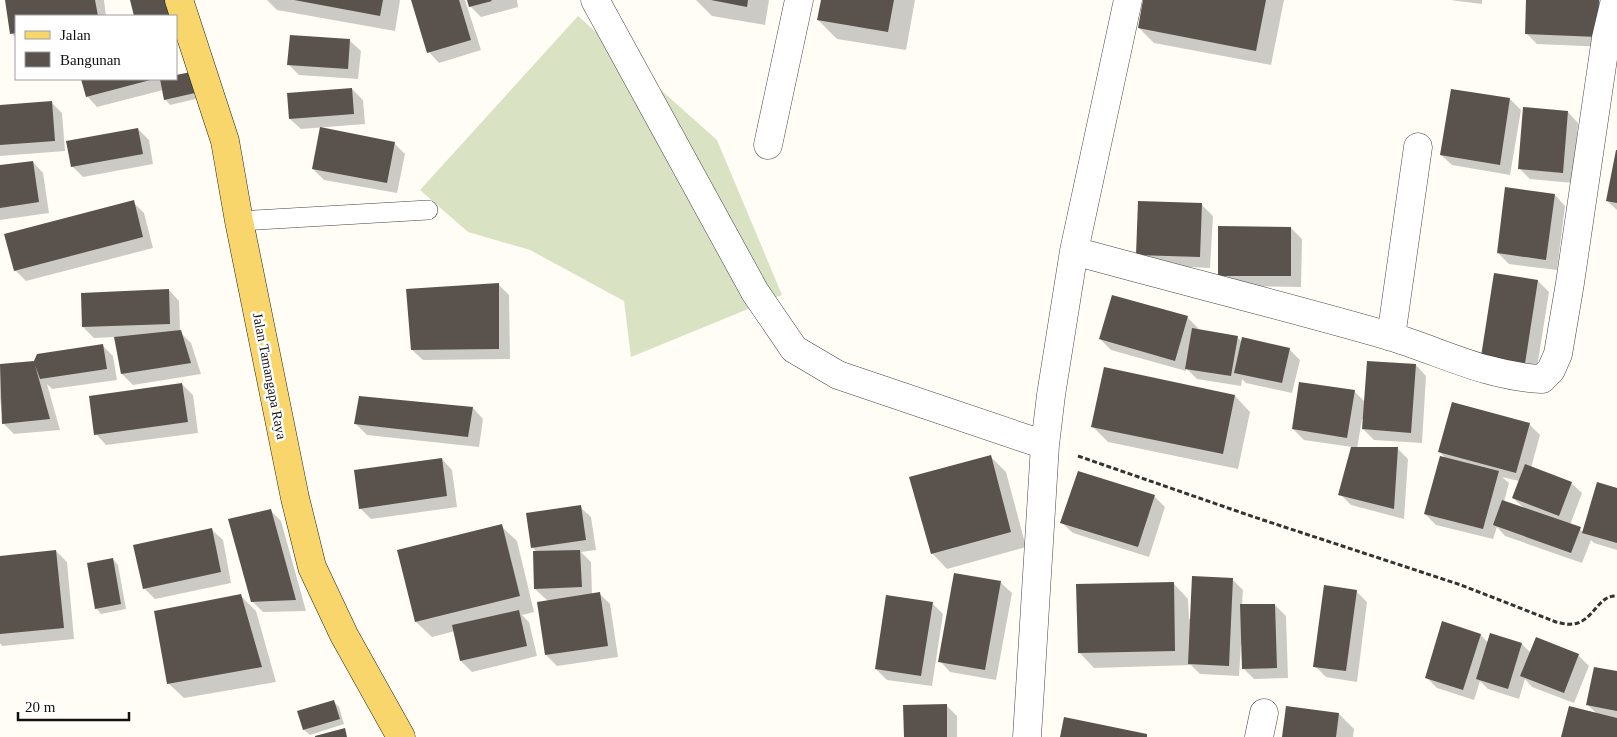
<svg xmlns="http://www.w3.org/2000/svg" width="1617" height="737" font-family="'Times New Roman',serif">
	<rect width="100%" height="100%" fill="#fffdf5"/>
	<path fill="#d9e3c4" d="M578 16 717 140 782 295 631 357 624 301 530 250 468 232 420 190Z"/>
	<path fill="#0003" fill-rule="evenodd" d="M7 0H104L106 16H16V38L11 33Z
		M267 0H400L395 31 277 10Z
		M413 0H465L481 50 439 63 429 52Z
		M469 0H517L518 7 481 17 470 6Z
		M696 0H769L765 25 712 16Z
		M822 0H915L906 50 837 39 818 20Z
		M1144 0H1284L1271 65 1154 43 1139 28Z
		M1450 0H1482V4Z
		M1527 0H1610L1608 47 1537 44 1526 33Z
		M350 41 361 51 358 79 299 75 288 64Z
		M190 74 200 98 170 105 165 99 163 90 97 107 87 96 82 79H176Z
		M352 89 363 100 365 124 301 129 290 119Z
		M1510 99 1521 110 1510 175 1452 165 1441 155Z
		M51 102 62 113 65 151 0 156V106Z
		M1568 112 1578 123 1573 183 1530 179 1519 168Z
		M138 129 149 140 153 164 83 177 72 166Z
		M394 143 405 154 397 193 324 180 313 169Z
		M1617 152V210L1607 201Z
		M33 162 43 173 49 213 0 220V166Z
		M1555 195 1565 206 1557 270 1509 264 1498 253Z
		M133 202 144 213 153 248 26 281 15 270Z
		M1202 205 1213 216 1210 268 1148 265 1137 254Z
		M1291 228 1302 239 1301 287 1230 286 1219 275Z
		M1495 275 1538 281 1549 292 1535 380 1492 374Z
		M498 284 509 295 510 359 423 360 412 350Z
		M169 290 179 301 180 332 191 343 201 374 133 385 122 374 116 337 94 338 83 327Z
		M1187 317 1198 328 1197 330 1237 337 1242 342 1289 349 1300 360 1292 393 1246 383 1242 379 1241 386 1197 379 1186 368V371L1111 350 1100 339Z
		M102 345 113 356 117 380 52 389 47 384 60 430 14 434 3 423 0 398V365L35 362Z
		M1416 365 1426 376 1422 443 1374 440 1363 429 1364 419H1362L1357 449 1397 448 1408 459 1404 519 1351 505 1340 494 1352 447 1304 440 1293 429 1354 391 1365 402Z
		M1104 369 1235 396 1250 412 1238 469 1108 442 1092 426Z
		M182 384 193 395 198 433 106 445 96 434Z
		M473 408 483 419 479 447 367 435 356 424Z
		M1529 424 1540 435 1531 468 1571 483 1582 493 1570 525 1580 529 1583 532 1617 490V550L1594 543 1591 540 1582 563 1505 536 1497 527 1493 539 1436 525 1425 514 1446 459 1440 452ZM1502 477 1519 481 1513 498 1525 509 1504 502 1509 483Z
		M990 456 1006 472 1026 547 947 569 932 553Z
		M442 459 452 470 457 507 371 519 360 508Z
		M1154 496 1165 507 1149 557 1073 533 1062 523Z
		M580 507 591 517 596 550 581 552 591 562 592 595 600 594 610 604 618 657 557 666 546 655 548 601 535 589 537 552 532 547Z
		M270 510 281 521 306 611 263 612 252 601Z
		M501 526 517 541 534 612 522 615 529 622 537 656 472 672 461 661 455 631 432 637 416 622 399 551Z
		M212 530 223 540 231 583 155 599 144 588Z
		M56 551 67 562 74 639 2 646 0 643V557Z
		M113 559 118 565 126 609 101 614 96 608Z
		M955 574 1001 583 1012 593 996 680 950 672 940 661Z
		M1232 579 1243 590 1242 605H1275L1286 616 1288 678 1254 679 1243 668V644H1241L1239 676 1200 674 1191 665 1094 668 1079 652 1173 583 1188 599 1189 619H1191Z
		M1356 591 1367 602 1357 682 1326 677 1315 666Z
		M240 595 256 611 276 682 184 698 168 683Z
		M932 603 943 614 932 686 887 680 876 669Z
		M1443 623 1481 635 1488 643 1522 644 1531 653 1578 655 1589 666 1574 703 1532 687 1525 679 1519 699 1488 689 1480 681 1474 700 1437 688 1426 677Z
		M1617 673V737H1562L1597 714 1588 705Z
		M334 702 339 707 344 724 310 735 304 730Z
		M946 705 957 716V737H905Z
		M1339 714 1354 729 1353 737H1283Z"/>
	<path fill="#5a524d" d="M5 0H95L98 16H16V33L10 34Z
		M130 0H166L171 16H134Z
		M294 0H383L380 16Z
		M411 0H459L471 40 427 53Z
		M467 0H491L492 1 469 7Z
		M711 0H748L747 7Z
		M821 0H894L888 32 817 20Z
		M1143 0H1266L1256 51 1138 28Z
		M1526 0H1599L1598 37 1525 34Z
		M290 35 350 39 348 69 287 65Z
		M191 72 195 93 164 100 160 79H176V75Z
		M81 79H154L86 97Z
		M352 88 354 114 289 119 287 93Z
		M1451 89 1510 98 1500 165 1440 155Z
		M52 101 55 141 0 145V105Z
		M1523 107 1568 111 1563 173 1518 169Z
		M320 127 395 142 387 183 312 169Z
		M138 128 143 154 71 167 66 141Z
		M1616 150H1617V203L1606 201Z
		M33 161 39 202 0 208V165Z
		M1505 187 1555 194 1546 260 1497 253Z
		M134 200 143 237 14 271 4 234Z
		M1138 201 1202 203 1200 257 1136 255Z
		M1218 226 1291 227V276H1218Z
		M1494 273 1538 280 1524 370 1480 363Z
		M499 283V349L411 350 406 289Z
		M169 289 170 324 82 327 81 293Z
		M1112 295 1188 316 1175 361 1099 339Z
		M1192 328 1238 336 1231 376 1185 369Z
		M181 330 191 363 121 374 114 337Z
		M1242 337 1290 348 1282 383 1234 373Z
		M103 344 107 369 40 379 35 365 50 419 2 424 0 364 34 361 37 354Z
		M1367 361 1416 364 1411 433 1362 429Z
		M1104 367 1235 395 1223 454 1091 427Z
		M1299 382 1355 390 1347 438 1292 429Z
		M182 383 188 422 94 435 89 396Z
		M359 396 473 407 468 437 354 424Z
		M1452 402 1530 423 1516 473 1438 452Z
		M1351 447H1398L1394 509 1338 495Z
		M991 455 1011 532 931 554 909 477Z
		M1440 456 1499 471 1483 529 1424 514Z
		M442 458 447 496 359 509 354 470Z
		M1525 464 1572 482 1559 516 1512 498Z
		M1078 471 1155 495 1138 547 1060 523Z
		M1597 482 1617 488V543L1582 533Z
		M1502 500 1581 527 1571 553 1493 525Z
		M581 505 586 540 531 548 526 513Z
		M271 509 296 600 251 602 228 519Z
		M502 524 520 596 415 622 397 550Z
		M212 528 221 572 143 589 133 545Z
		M56 550 64 628 0 634V556Z
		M580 550 582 587 534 589 533 551Z
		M113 558 121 604 95 609 87 563Z
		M954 573 1001 581 985 670 938 662Z
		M1192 576 1233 578 1229 666 1188 664Z
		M1174 582 1175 651 1078 653 1076 584Z
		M1324 585 1357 590 1346 671 1313 667Z
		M600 592 608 646 545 655 537 602Z
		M241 594 262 667 167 684 154 611Z
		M886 595 933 602 921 676 875 669Z
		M1240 604H1275L1277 668 1242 669Z
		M519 610 527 646 460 661 452 625Z
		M1442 621 1481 634 1463 690 1425 678Z
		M1490 633 1522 643 1508 689 1476 679Z
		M1536 637 1579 654 1564 693 1520 676Z
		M1594 667 1617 671V711L1586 705Z
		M334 700 340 719 303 730 297 711Z
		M947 704V737H904L903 705Z
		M1286 706 1339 713 1336 737H1282Z
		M1569 706 1617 718V737H1561Z
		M1064 717 1147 734V737H1060Z
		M345 728 347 737H315V736Z"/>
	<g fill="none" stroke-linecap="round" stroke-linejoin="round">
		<defs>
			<path id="lane" d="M239 221 428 210"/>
			<path id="street" d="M595 0 755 292 794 349 838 375 1045 445
				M768 145 799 0
				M1074 251C1179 280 1285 306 1389 336 1442 352 1485 376 1542 379L1551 370 1558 354 1570 283 1606 38 1615 0
				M1391 337 1418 147
				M1027 737 1045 445 1051 395 1074 251 1128 0
				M1259 737 1264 713"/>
			<path id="primary" d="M179 0 225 141 239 221 295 498 312 567 344 635 401 737"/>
		</defs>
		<use href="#lane" stroke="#444" stroke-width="20"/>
		<use href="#street" stroke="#444" stroke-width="29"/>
		<use href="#primary" stroke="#222" stroke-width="29"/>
		<path stroke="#333" stroke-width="3" stroke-dasharray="5 2.5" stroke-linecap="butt" d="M1078 456 1254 517 1461 585 1556 622C1561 623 1567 625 1572 624 1593 623 1598 594 1617 596"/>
		<use href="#lane" stroke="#fff" stroke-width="19"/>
		<use href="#street" stroke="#fff" stroke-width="28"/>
		<use href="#primary" stroke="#f9d66b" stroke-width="28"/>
	</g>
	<g text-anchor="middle" stroke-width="5" stroke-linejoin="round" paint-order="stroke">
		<g font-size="14" fill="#111" stroke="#fff">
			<text transform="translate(270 376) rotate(79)" y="5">Jalan Tamangapa Raya</text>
		</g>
	</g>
	<rect x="15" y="15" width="162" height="65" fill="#ffffff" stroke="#a0a0a0"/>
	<rect x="25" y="31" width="25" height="8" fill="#f9d66b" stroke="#a0a0a0"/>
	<text x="60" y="40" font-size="15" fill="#111111">Jalan</text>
	<rect x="25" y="52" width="25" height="15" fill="#5a524d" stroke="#a0a0a0"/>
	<text x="60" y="65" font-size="15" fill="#111111">Bangunan</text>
	<path d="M18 712v8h111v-8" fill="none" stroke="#111111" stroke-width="2.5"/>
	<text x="25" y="712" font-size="15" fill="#111111" stroke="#ffffff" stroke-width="4" paint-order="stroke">20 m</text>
</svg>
